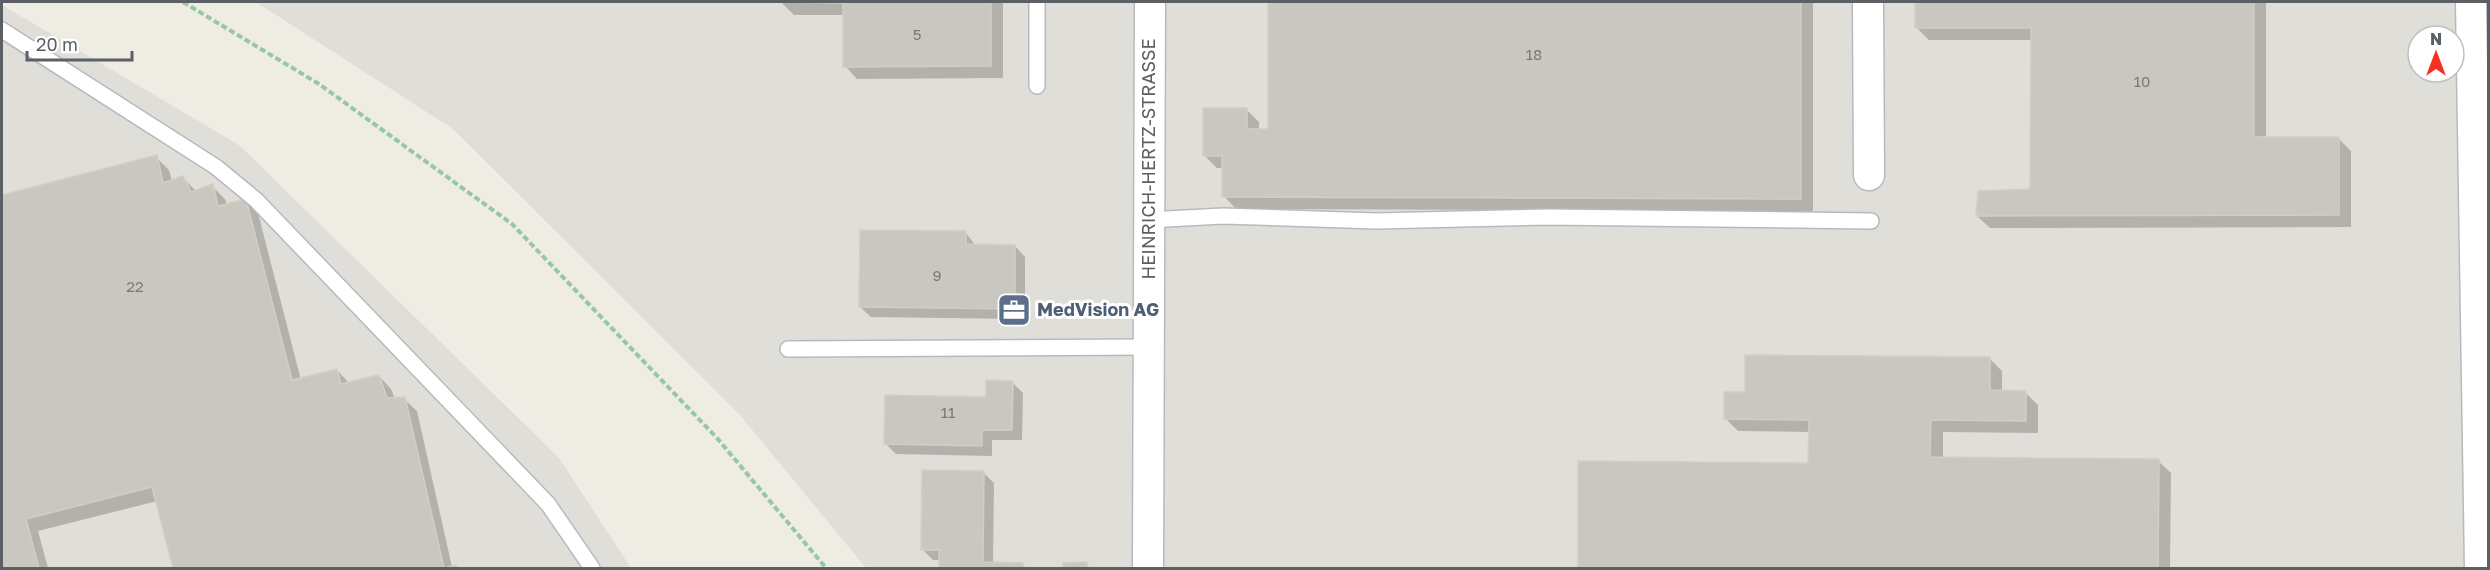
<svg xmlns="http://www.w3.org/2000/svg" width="2490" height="570" font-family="'Golos Text',sans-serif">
	<rect width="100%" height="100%" fill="#efece3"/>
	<path fill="#e0ded8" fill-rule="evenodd" d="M256 2H2488V568H866L740 415 453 129ZM2418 36H2454V72H2418Z
		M2 5 239 145 559 458 631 568H2Z"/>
	<path fill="#0003" d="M376 2H457V3Z
		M781 2H1003V78L857 79 845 66 844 15H794Z
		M1270 2H1813V211L1236 209 1224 196V168H1217L1204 155 1247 110 1259 122V131H1269Z
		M1916 2H2266V138H2338L2351 151V227L1990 228 1977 216 2032 190V40H1929L1916 27Z
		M156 157 169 170 172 181 183 178 196 191 212 186 225 199 227 205 245 200 258 213 301 380 337 370 350 384 379 376 391 389 395 399H404L417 411 452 567 457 568H175L157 501 38 531 48 568H2V196Z
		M966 233 976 246H1015L1025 257V319L871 317 860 307Z
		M1990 359 2002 371V392H2025L2038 405V433L1943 432V459L2158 461 2171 473 2170 568H1579L1580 462 1810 464V432L1738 431 1725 418 1746 393Z
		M1012 382 1023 393 1022 440H992V456L896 454 885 443 987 399Z
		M983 472 994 483 993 564H1022L1026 568H940V560H933L922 549Z
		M1064 564H1086L1090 568H1064Z"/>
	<path fill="#cac7c0" stroke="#d4cec1" stroke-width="1.5" d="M779 2H991V66L843 67V3Z
		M1268 2H1801V199L1222 197V156H1203V108H1247V129H1268Z
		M1915 2H2254V137H2339V215L1976 216 1978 191 2030 189 2031 28H1915Z
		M157 155 163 183 183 176 191 192 213 184 218 206 246 199 292 380 337 369 341 384 379 375 387 398 405 397 444 568 456 565 457 568H173L152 487 26 519 39 568H2V195Z
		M860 230 966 231V244L1015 245V309L859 307Z
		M1745 355 1990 357V390L2026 391V421L1931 420 1930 457 2159 459 2158 568H1578V461L1808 463 1809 420 1724 419V392H1745Z
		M986 380 1013 381 1012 430H982V446L884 444 885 395 986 397Z
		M922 470 984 471 983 562 1023 563V568H939V550H921Z
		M1087 562V568H1063V563Z"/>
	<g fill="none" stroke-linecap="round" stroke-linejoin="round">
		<defs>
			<path id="lane" d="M2 30 216 167 256 200 548 504 592 568
				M1037 86V2
				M1148 220 1223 216 1376 221 1549 217 1871 221
				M788 349 1148 347"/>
			<path id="street" d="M1868 2 1869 175
				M2471 2 2480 568
				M1148 568 1150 2"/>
		</defs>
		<use href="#lane" stroke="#b6babe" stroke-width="18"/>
		<use href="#street" stroke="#b6babe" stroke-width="33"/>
		<path stroke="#95c8a3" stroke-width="4" stroke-dasharray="6 3" stroke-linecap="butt" d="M183 2 319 84 512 224 717 438 826 568"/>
		<use href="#lane" stroke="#fff" stroke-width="15"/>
		<use href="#street" stroke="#fff" stroke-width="30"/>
	</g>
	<defs>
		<symbol id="office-square" viewBox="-11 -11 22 22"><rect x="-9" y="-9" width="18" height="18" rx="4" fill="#5c6f8a" stroke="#fff"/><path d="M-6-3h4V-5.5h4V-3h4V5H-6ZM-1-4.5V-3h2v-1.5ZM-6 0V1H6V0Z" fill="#fff"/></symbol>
	</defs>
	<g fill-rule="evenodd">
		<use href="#office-square" x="995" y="291" width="38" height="38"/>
	</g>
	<g text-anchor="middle" stroke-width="6" stroke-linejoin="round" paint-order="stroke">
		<g font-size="15" fill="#777a7c">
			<text x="917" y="40">5</text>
			<text x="1534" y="60">18</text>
			<text x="2142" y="87">10</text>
			<text x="937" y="281">9</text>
			<text x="135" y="292">22</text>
			<text x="948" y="418">11</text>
		</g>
		<g font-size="18" fill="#5b6065" stroke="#fff">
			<text transform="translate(1149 159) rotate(-90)" y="6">HEINRICH-HERTZ-STRASSE</text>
		</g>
		<g font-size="18" font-weight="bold" fill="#4e5e75" stroke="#fff" text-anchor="start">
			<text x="1037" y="316">MedVision AG</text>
		</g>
	</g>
	<rect width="2490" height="570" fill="none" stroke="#5b6065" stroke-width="6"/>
	<g transform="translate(2436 54)"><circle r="28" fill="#ffffff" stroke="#bdbfc1" stroke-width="1.5"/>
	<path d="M0-4.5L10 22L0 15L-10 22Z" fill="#f72f21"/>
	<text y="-9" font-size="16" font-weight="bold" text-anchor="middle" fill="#5b6065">N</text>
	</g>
	<path d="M27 51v9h105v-9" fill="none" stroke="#5b6065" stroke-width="3"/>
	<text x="36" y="51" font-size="18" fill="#5b6065" stroke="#ffffff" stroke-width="4.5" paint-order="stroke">20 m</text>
</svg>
